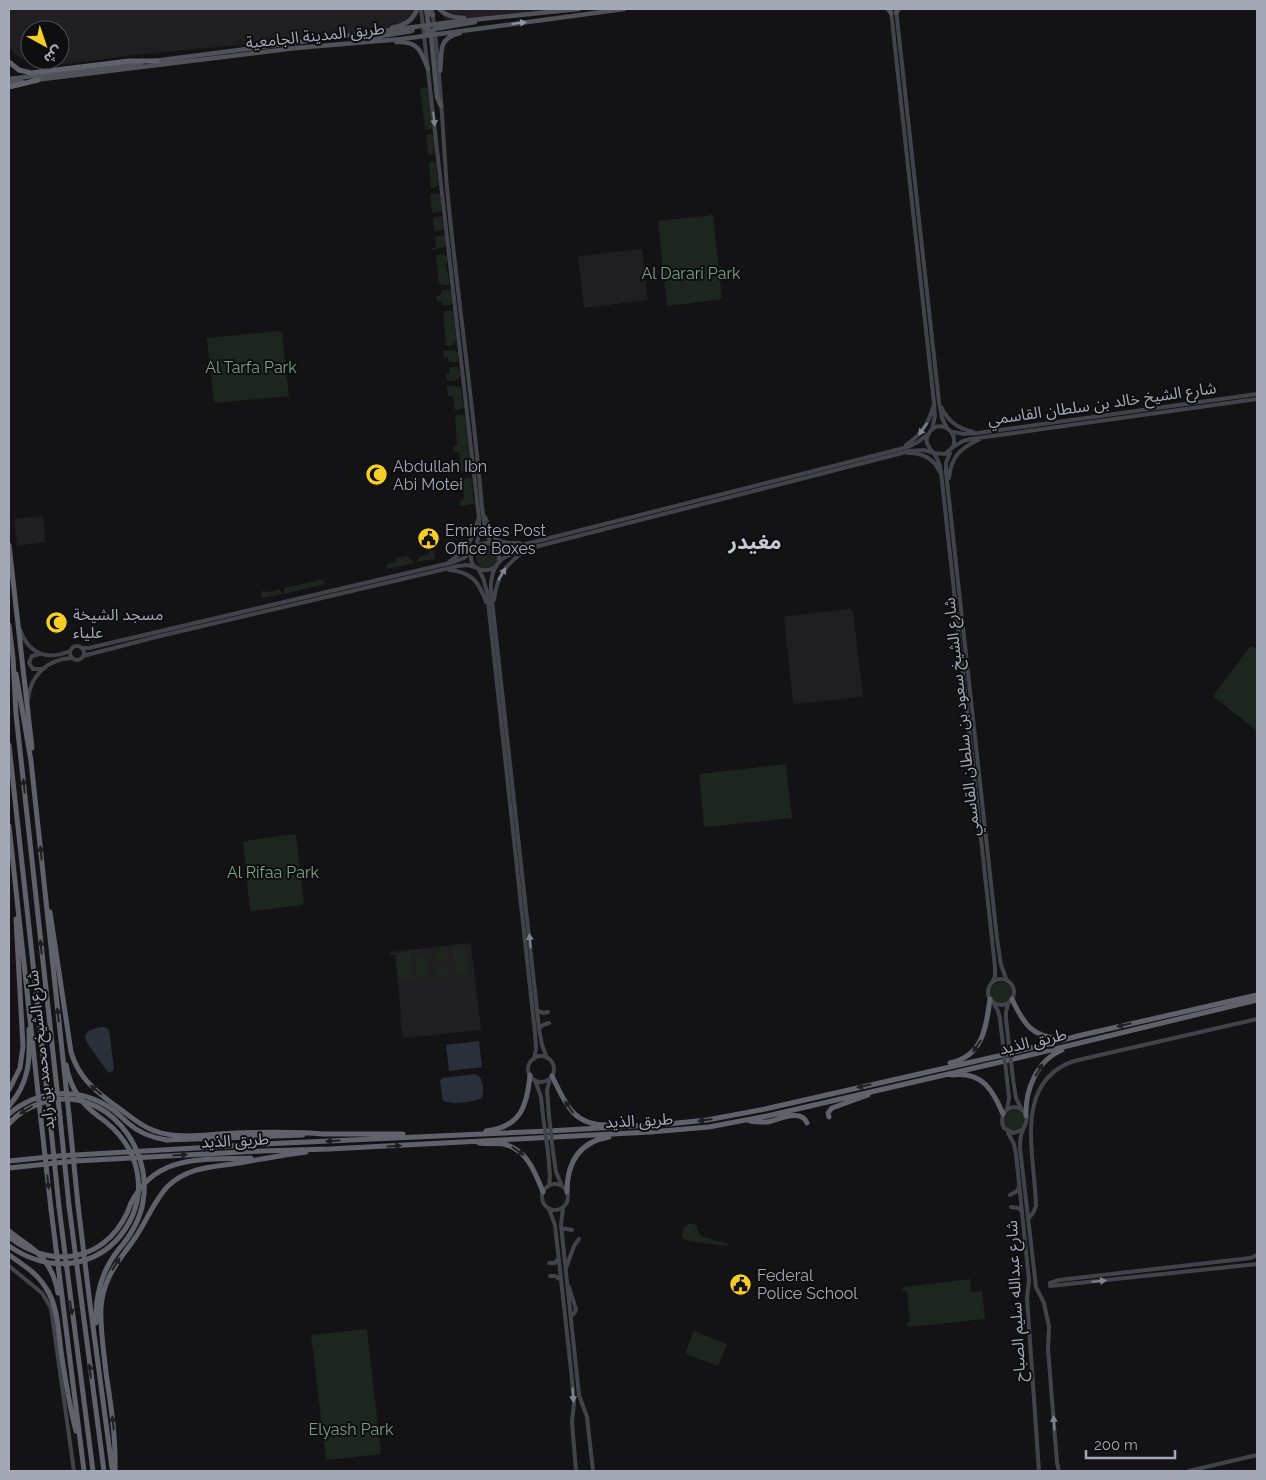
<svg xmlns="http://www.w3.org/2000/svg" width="1266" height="1480" font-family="Raleway,'Noto Sans Arabic',sans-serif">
	<rect width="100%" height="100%" fill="#131315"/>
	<path fill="#1f1f22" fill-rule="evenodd" d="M9 9H420V12L412 23 399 30 134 55 45 67 18 57 9 47ZM30 30H60V60H30Z
		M436 9H564L449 23Z
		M642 249 648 300 584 308 578 256Z
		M43 516 46 542 17 546 14 519Z
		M851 609 853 611 863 697 793 704 784 617 786 616Z
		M469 943 471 945 481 1029 480 1030 403 1038 400 1020 401 1014 395 955H391V952ZM457 948 411 953 413 979 403 976 396 953Z"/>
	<path fill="#1d251f" d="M426 87 428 88 433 126 431 129H425L420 88Z
		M431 134 434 136 436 152 431 155H428L426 135Z
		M429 161 436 162 438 185 436 187 431 188Z
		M438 193 440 194 442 210 440 212 432 213 430 194Z
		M713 215 722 299 667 306 658 221Z
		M442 216 444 230 434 231 433 218Z
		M445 235V241L447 244 445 247 432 250 431 248 436 247 435 238 437 236Z
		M444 254 448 258 446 266 450 283 448 285H442L439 283 436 255Z
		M449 289 451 290 452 303 450 305 442 306 441 301H437L436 296 441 295V292L443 290Z
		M446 311H453L456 337 457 339 454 345 446 346 443 313Z
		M280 331 282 333 289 396 214 403 207 338Z
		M455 350 459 354 458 360 457 362H449L448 361V357L444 358 443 351Z
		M451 367H458L461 375 457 380 447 381 446 374 450 373 449 369Z
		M447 386H457L461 388 464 408 455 410 453 396H448Z
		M457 415H465L471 469 469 472 463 473 461 471 459 452H454L453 447 457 445 455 417Z
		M471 477 474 502 476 503 474 504 460 506V501L464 499 462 479Z
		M476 558a11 11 0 1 1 22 0a11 11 0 1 1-22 0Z
		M430 551H434L435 559 417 562 419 557 429 554Z
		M407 556 415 563 386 569 387 564 396 562V558Z
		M320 580H323L325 584 284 594V588Z
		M277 590H280L283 594 262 598 261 595 262 591 268 592Z
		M1253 646 1257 650V731L1214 697V695L1250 647Z
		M786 764 792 818 706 827 704 826 699 775 700 774Z
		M294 834 296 835 304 903 302 905 253 911 250 910 243 841Z
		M458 946V948L411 953 413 979 403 980V976L398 977 396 953Z
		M466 948 469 974 456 975 453 949Z
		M446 952 448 960 435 962 433 953Z
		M427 957 429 977 417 978 415 958Z
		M448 968 449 976 436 978 435 970Z
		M990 993a11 11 0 1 1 22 0a11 11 0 1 1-22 0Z
		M1004 1121a11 11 0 1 1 22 0a11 11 0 1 1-22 0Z
		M690 1223 698 1226 697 1230 701 1236 729 1244 727 1246 688 1241 682 1238 683 1228Z
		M970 1279 971 1292 982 1291 985 1319 908 1327 907 1323 910 1322 907 1291H903V1288L904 1287Z
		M367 1329 381 1454 326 1460 311 1335Z
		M694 1331 727 1344 718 1366 685 1354Z"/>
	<path fill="#293039" d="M100 1027H105L109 1030 114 1069 110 1073 107 1071 89 1046 85 1038 86 1033 90 1030Z
		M479 1041 482 1067 449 1071 446 1045Z
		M476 1074C484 1078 484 1090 482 1098 472 1102 453 1105 443 1101L440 1081 442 1078Z"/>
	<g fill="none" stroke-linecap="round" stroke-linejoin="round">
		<path stroke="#42434a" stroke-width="4" d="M421 9 479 518V534L476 547
			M432 9 434 26
			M896 9 939 402 942 418 947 428
			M891 11 934 403 935 416 932 429
			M435 33C441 85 443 136 447 188 457 294 473 401 482 507L485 529 491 544
			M941 407C948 421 957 428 973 432
			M953 432 964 434 978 433 1257 394
			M906 445C920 436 929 423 933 407
			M953 447 963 441 971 439 1257 399
			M908 453C923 453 933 458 940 472
			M934 453 945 454 953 447C959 430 938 418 929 433 922 444 932 449 936 457 939 461 940 466 941 472L995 967V976L992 983
			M950 453 946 463V472L997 938 1001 965 1007 981
			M949 478C951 456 961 448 980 439
			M485 517C495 539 493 544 520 543
			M496 548 499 556V561
			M449 562C467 550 472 541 478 520
			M494 568C483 574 467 567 472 553 475 545 484 541 491 544 496 547 493 547 498 548 503 549 509 548 514 547L908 447 918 442 927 435
			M449 570C472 572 479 582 486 602
			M479 570 483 578 487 592 535 1033 536 1049 534 1059
			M494 600C497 575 505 566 524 551
			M20 630C29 654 47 661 70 651
			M70 653a7 7 0 1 1 14 0a7 7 0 1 1-14 0Z
			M81 648H89L454 562 464 558 471 552
			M40 654 32 656 29 663 33 669H42
			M83 656 156 637 458 566 467 565 475 567
			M28 700C30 676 47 659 72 658
			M988 992a13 13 0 1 1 26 0a13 13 0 1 1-26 0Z
			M994 1004 998 1011 1000 1019
			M537 1010 543 1013 548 1012
			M1006 1019V1012L1008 1004
			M539 1028 543 1025 549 1023
			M528 1069a13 13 0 1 1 26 0a13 13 0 1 1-26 0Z
			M547 1058 542 1045 539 1028 491 591C490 569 498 557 519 551L910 451 923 450 932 452
			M1013 1079 1016 1098 1022 1110
			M535 1080 541 1097 543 1116
			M1007 1110 1009 1098 1007 1079
			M549 1116 547 1090 550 1079
			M1022 1130 1013 1133 1004 1128C997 1115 1010 1101 1022 1110 1031 1117 1025 1124 1022 1132 1020 1137 1020 1143 1020 1148L1036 1287 1044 1303 1049 1327 1048 1349 1057 1463 1059 1471
			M1008 1133 1014 1144 1016 1154 1029 1280 1027 1298 1039 1471
			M553 1151 556 1172 562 1186
			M548 1152 550 1176 549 1186
			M542 1197a13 13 0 1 1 26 0a13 13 0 1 1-26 0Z
			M1010 1195 1017 1191 1019 1187
			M1011 1207 1018 1208 1022 1211
			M563 1208 561 1225 579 1395 587 1417 593 1471
			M549 1209 555 1225 571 1370 574 1403 572 1422 576 1471
			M1028 1219 1033 1213 1036 1206C1035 1156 1012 1082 1074 1061L1257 1019
			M561 1228 572 1230
			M549 1263H555L558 1259
			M9 1266 42 1293 51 1308 74 1471
			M566 1268 574 1246 579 1239
			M550 1276H555L560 1279
			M1050 1286V1283L1059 1280 1242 1259 1251 1258 1257 1255
			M1050 1286 1257 1264
			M569 1287 576 1309 575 1312 571 1316
			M1189 1471 1257 1455"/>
		<path stroke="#505159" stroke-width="4.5" d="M426 9 429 28
			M428 9 430 14 433 15
			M439 9C446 16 454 18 464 18
			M888 9 891 13
			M896 13 899 9
			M423 26 429 31 431 35 437 97 441 106
			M392 28C404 25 413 21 417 9
			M427 33 435 29 475 22
			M375 39 381 36 412 31 413 28
			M396 42C418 41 421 50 428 69
			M154 61 452 22 579 9
			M440 71C443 52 436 39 460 33
			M9 79 141 63
			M35 80 296 48 402 39 624 9
			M9 83 22 82"/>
		<path stroke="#60616b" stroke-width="5" d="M9 62 19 70 31 73 129 61H157
			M9 87 38 80
			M9 545 32 748
			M9 625 13 658 16 714 60 1117
			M16 674 31 761 69 1115
			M9 745 50 1119
			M9 826 41 1120
			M50 912 71 1052C78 1076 93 1089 113 1104 127 1113 139 1126 155 1131 178 1140 210 1134 235 1133 264 1132 294 1131 323 1134
			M1012 999C1023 1023 1033 1039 1062 1038
			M950 1063C983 1056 986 1028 990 999
			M66 1065C70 1087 80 1103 98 1116
			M952 1075C982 1071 993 1090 1003 1114
			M552 1076C565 1102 572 1125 606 1125
			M9 1090 20 1068 23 1046 16 919
			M9 1106C30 1082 30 1059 29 1029
			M1026 1116C1025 1090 1037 1060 1062 1050
			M829 1117 828 1113 832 1108 868 1095
			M750 1121C756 1122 761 1122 767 1122 778 1120 801 1108 807 1123
			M486 1131C521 1127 527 1106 530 1075
			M321 1134H403
			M167 1140 303 1135
			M479 1143C487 1144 495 1143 503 1144 527 1149 535 1172 543 1192
			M9 1161 58 1156 263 1144 549 1131 668 1124 707 1120 765 1109 1007 1054 1082 1035 1257 995
			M9 1168 75 1161 262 1151 329 1149 650 1132 709 1127 767 1116 1009 1060 1257 1000
			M567 1192C567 1163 579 1142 609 1137
			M131 1203C156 1153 204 1160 251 1158
			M78 1205 90 1304 112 1468
			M69 1206 104 1471
			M59 1207 93 1471
			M51 1209 84 1471
			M9 1231C16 1237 24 1242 32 1248 46 1259 55 1275 58 1293
			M9 1255C22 1264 37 1273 46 1288 58 1306 58 1330 61 1351 65 1378 69 1405 76 1431
			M96 1323C95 1295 101 1271 119 1249
			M115 1471C116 1438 111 1405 106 1373 104 1352 100 1329 101 1308 103 1277 119 1261 135 1238 147 1221 154 1200 168 1186 188 1167 212 1167 239 1163 261 1159 283 1155 306 1152"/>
		<path stroke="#42434a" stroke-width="4" d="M1000 1019 1007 1079
			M1006 1019 1013 1079
			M543 1116 548 1152
			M549 1116 553 1151"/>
		<path stroke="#60616b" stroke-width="5" d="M9 1114C38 1089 79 1087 110 1108 117 1112 122 1118 128 1123 139 1133 153 1138 167 1140
			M69 1115 78 1205
			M60 1117 69 1206
			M50 1119 59 1207
			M41 1120 51 1209
			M9 1124C19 1112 33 1105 48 1101 106 1087 153 1147 143 1202 140 1220 131 1235 119 1249
			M9 1237C55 1273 112 1259 131 1203
			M9 1246C105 1311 192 1181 98 1116"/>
	</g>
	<defs><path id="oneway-solid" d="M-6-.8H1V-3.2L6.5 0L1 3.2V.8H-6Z" transform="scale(1.25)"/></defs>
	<use fill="#9396a3" href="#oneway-solid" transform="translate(519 23) rotate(-7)"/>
	<g fill="#828490">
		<use href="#oneway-solid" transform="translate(434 119) rotate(83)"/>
		<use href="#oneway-solid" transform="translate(923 429) rotate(125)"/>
		<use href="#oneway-solid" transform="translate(502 574) rotate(-60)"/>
		<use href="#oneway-solid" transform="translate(530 941) rotate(-96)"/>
		<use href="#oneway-solid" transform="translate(1099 1281) rotate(-5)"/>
		<use href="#oneway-solid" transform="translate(573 1395) rotate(86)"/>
		<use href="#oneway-solid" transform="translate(1054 1423) rotate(-94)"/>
	</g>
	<g fill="#1e1f22">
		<use href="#oneway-solid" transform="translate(24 786) rotate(-96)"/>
		<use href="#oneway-solid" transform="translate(41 853) rotate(-96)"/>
		<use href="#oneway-solid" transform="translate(41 947) rotate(-96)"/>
		<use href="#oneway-solid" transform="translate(58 1015) rotate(-97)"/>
		<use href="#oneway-solid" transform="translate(1124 1025) rotate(167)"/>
		<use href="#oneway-solid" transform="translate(977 1046) rotate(124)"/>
		<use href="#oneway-solid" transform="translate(1039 1070) rotate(-58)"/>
		<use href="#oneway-solid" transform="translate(864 1086) rotate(167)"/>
		<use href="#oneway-solid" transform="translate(96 1090) rotate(-140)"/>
		<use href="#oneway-solid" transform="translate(569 1107) rotate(-125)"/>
		<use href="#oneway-solid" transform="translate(26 1110) rotate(149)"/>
		<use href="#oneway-solid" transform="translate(705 1120) rotate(172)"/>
		<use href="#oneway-solid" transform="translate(333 1141) rotate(177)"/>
		<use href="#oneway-solid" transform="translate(394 1146) rotate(-3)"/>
		<use href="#oneway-solid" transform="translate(518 1151) rotate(35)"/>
		<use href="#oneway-solid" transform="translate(180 1155) rotate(-3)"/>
		<use href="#oneway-solid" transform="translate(48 1182) rotate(84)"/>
		<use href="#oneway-solid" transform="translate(116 1264) rotate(-58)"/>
		<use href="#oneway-solid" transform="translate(71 1308) rotate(82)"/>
		<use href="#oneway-solid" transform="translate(90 1371) rotate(-97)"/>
		<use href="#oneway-solid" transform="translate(113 1423) rotate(-96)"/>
	</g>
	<defs>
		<symbol id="mosque-disc" viewBox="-11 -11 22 22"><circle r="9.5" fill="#f7cd28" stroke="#0e0e10"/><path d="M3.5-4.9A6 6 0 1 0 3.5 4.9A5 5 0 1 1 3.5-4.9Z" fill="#111"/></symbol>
		<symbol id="civic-disc" viewBox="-11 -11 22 22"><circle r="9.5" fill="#f7cd28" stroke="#0e0e10"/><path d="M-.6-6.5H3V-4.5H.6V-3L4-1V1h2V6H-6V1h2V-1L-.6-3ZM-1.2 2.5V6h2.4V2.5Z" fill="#111"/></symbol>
	</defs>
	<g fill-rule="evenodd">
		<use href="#mosque-disc" x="364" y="462" width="25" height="25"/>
		<use href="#civic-disc" x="416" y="526" width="25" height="25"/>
		<use href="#mosque-disc" x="44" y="610" width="25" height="25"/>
		<use href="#civic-disc" x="728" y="1272" width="25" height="25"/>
	</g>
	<g text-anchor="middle" stroke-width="4" stroke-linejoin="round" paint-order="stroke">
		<g font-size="16" fill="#a4a7b6" stroke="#0e0e10">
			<text transform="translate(315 35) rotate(-6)" y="6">طريق المدينة الجامعية</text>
			<text transform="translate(1102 403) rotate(-8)" y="6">شارع الشيخ خالد بن سلطان القاسمي</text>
			<text transform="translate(961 717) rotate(-96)" y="6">شارع الشيخ سعود بن سلطان القاسمي</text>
			<text transform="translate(1033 1041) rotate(-13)" y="6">طريق الذيد</text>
			<text transform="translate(40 1050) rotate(-96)" y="6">شارع الشيخ محمد بن زايد</text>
			<text transform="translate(639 1120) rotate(-3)" y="6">طريق الذيد</text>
			<text transform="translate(235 1140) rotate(-3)" y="6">طريق الذيد</text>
			<text transform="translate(1015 1301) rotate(-93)" y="6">شارع عبدالله سليم الصباح</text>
		</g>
		<g font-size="16" fill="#7aa182" stroke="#0e0e10">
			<text x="691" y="279">Al Darari Park</text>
			<text x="251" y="373">Al Tarfa Park</text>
			<text x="273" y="878">Al Rifaa Park</text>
			<text x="351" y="1435">Elyash Park</text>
		</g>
		<g font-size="16" fill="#a4a7b6" stroke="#0e0e10" text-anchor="start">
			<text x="393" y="472">Abdullah Ibn<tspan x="393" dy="18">Abi Motei</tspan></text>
			<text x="445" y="536">Emirates Post<tspan x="445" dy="18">Office Boxes</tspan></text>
			<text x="73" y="620">مسجد الشيخة<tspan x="73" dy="18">علياء</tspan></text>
			<text x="757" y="1281">Federal<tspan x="757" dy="18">Police School</tspan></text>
		</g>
		<g font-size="21" font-weight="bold" fill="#c5c7d2" stroke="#0e0e10">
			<text x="755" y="549">مغيدر</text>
		</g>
	</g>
	<rect width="1266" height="1480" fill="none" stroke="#a4a7b6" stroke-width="20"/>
	<g transform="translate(45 45) rotate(140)"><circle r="24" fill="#0e0e10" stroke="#4a4b52"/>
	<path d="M0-4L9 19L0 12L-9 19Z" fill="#f7cd28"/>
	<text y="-8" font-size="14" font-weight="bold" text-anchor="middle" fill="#a4a7b6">ش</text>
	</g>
	<path d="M1086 1450v8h89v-8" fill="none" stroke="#a4a7b6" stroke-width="2.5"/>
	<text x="1094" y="1450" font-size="15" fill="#a4a7b6" stroke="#0e0e10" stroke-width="4" paint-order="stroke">200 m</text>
</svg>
